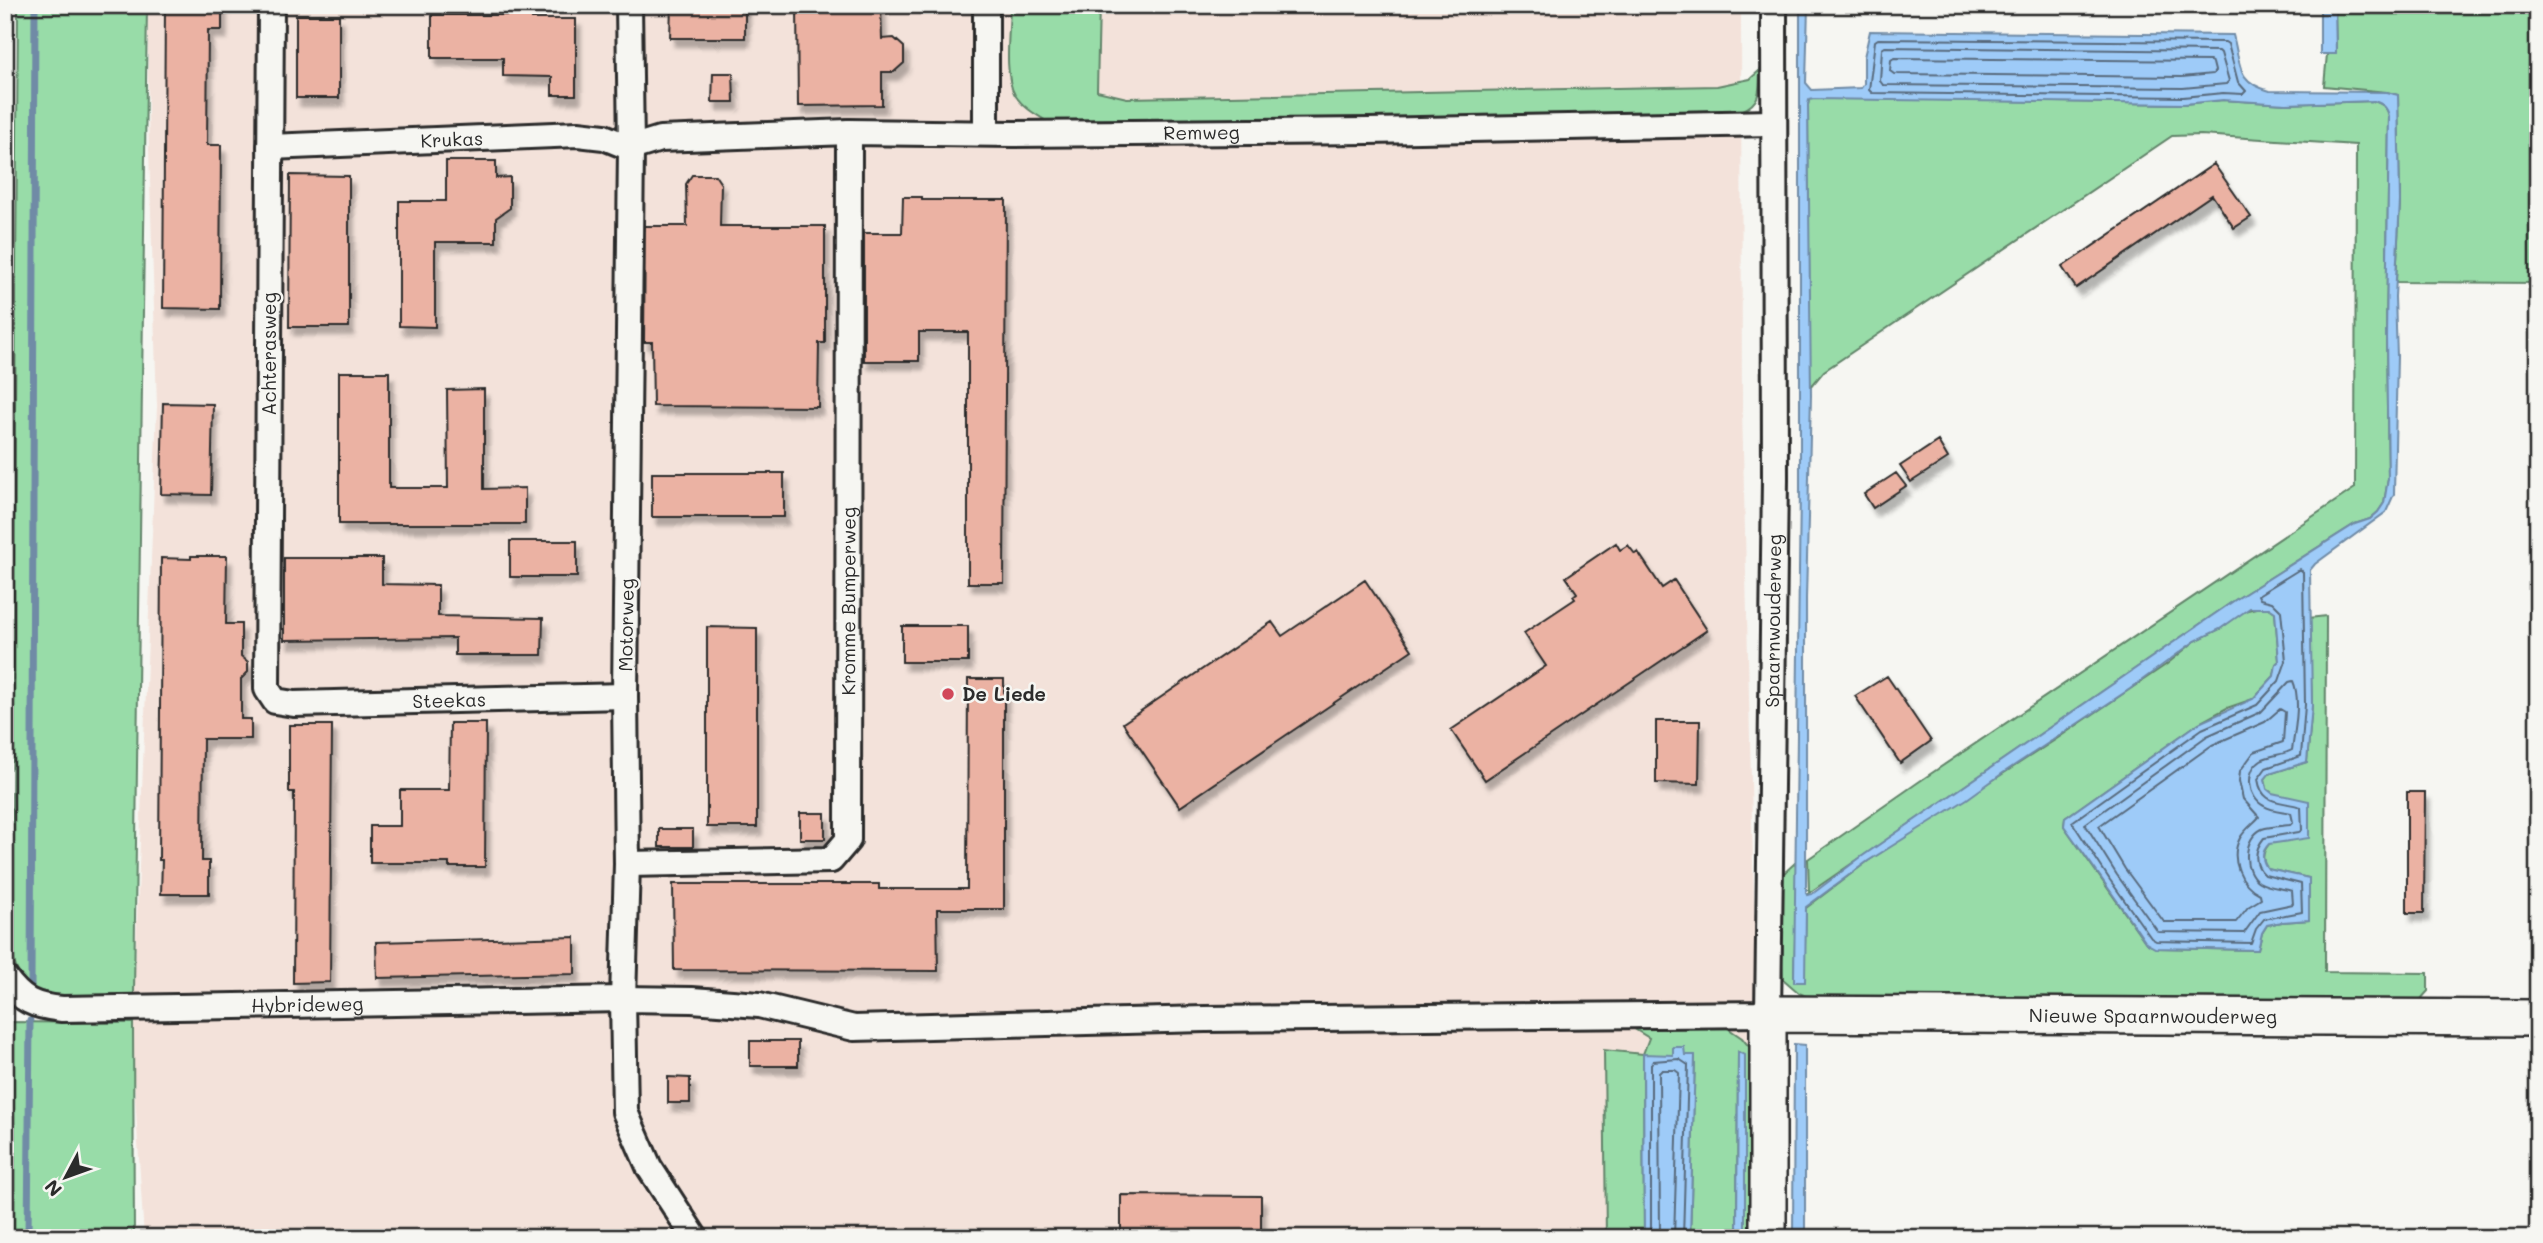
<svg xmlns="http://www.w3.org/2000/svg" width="2543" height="1243" font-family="Mali,sans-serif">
	<defs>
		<filter id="shadow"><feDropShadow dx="4.5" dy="8" stdDeviation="2" flood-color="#0004"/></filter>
	</defs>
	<rect width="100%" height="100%" fill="#f6f6f2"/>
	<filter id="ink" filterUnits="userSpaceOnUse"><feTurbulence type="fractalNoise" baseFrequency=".0143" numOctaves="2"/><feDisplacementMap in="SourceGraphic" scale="14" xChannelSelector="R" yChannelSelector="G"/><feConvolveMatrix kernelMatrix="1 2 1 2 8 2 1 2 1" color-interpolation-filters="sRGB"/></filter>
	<g filter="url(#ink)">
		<path fill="#f3e2da" d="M148 5H1741L1742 408 1756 988 1752 1238H144L132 1047 157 406 148 116Z"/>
		<path fill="#98dca8" stroke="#62846a" stroke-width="2" d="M18 5H147L134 994C108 995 54 1002 32 989 19 982 15 965 11 952Z
			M1010 5H1099L1097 91 1127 98 1717 86 1750 79 1760 70C1759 89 1762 102 1743 110L1606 118 1045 120C1033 113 1022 106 1015 95 1003 75 1010 28 1010 5Z
			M2335 5H2538V283L2396 282 2400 201 2398 95 2387 92 2324 86 2327 54 2336 53Z
			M1814 98 2184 104 2223 100 2286 104 2374 101C2383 104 2387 107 2389 116L2386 337 2388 479 2384 503 2378 512 2370 519 2355 524 2235 600 1809 893 1808 859 1920 781 2355 488 2356 145 2201 135 2172 136 1824 371 1810 388 1808 105 1809 100Z
			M2260 607 2269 608 2275 612 2279 661 2276 664 2274 676 2253 699 2227 708 2199 723 2065 818 2064 826 2146 943 2156 948 2258 950 2262 933 2267 925 2282 922 2309 920V878L2267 869C2261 860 2262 852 2269 844L2272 793 2267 789 2265 779 2269 774 2307 762 2312 705 2309 618 2326 616 2325 972 2428 973V991L2420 1000 1814 999 1799 993 1783 979 1779 920 1782 875 1797 861 1794 981 1804 982 1806 908 1868 861 2055 740 2167 664 2195 641 2220 629 2244 611Z
			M5 1022 133 1023 134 1238H5Z
			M1723 1025 1742 1038 1751 1049 1754 1238H1745V1056L1738 1052 1737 1238H1690L1695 1055H1684V1047H1674L1673 1055H1643L1644 1238H1606L1604 1050 1643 1054 1649 1038 1631 1027Z"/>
		<path fill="#9ecbf8" stroke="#708ba6" stroke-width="2" fill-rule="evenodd" d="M1800 5H1808L1806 83 1812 90 1861 88 1864 84V57L1870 31 2233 35C2241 65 2236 82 2270 91L2387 92 2398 95 2400 201 2395 297 2397 356 2394 494 2386 512 2315 564 2310 570 2312 705 2307 762 2269 774 2265 779 2267 789 2272 793 2309 801V838L2269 844C2261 852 2261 860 2268 869L2309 878V920L2282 922 2267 925 2262 933 2258 950 2155 948 2146 943C2120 904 2092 865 2064 826L2065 818 2199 723 2253 699 2274 676 2276 664 2279 661 2275 612 2269 608H2250L2220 629 2195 641 2130 689 2003 773 1967 799 1868 861 1806 907 1805 982H1794L1800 488ZM1814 99 2184 104 2223 100 2286 104 2374 101C2383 104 2387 107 2389 116L2386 337 2388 479 2384 503 2378 512 2370 519 2355 524 2235 600 1861 857 1812 894 1807 895 1806 892V599L1811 395 1808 105 1809 100Z
			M2320 5H2335L2336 54H2320Z
			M1794 1044 1805 1045V1238H1793Z
			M1673 1047H1684L1685 1055H1695L1690 1238H1644L1643 1054 1673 1055Z
			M1738 1052 1745 1055V1238H1737Z"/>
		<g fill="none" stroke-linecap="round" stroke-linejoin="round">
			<path stroke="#596b7d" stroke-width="2" d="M1878 39 2225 42 2228 44 2238 82 2246 91 2243 94 2223 93 2183 97 1872 93 1869 90 1875 41Z
				M1885 47 2219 51 2221 53 2229 81 2226 84 2183 88 1883 85 1880 81 1882 49Z
				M1894 58 2210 61 2213 63 2215 71 2213 74 2182 77 1894 74 1890 71 1891 60Z
				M2300 569 2303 572 2305 705 2301 756 2266 768 2258 779C2262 806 2280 800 2301 807L2302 830 2299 832 2264 838C2254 850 2253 864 2265 875L2301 884 2302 912 2264 919 2256 929 2251 943 2156 941 2151 938 2110 880 2072 822 2202 729 2257 705 2279 681 2286 661 2281 611 2272 602 2260 599 2258 595Z
				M2293 681C2301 699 2295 730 2292 750 2283 755 2270 755 2261 760 2244 771 2248 798 2264 806 2272 811 2283 811 2291 813L2293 822 2290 825C2282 826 2270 826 2262 829 2243 838 2242 871 2259 882 2269 888 2282 888 2292 891L2293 904 2260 911 2244 933 2158 932 2117 875 2085 824 2207 736 2261 712 2289 682Z
				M2280 709 2285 712 2283 742 2254 752 2240 771 2239 781 2243 799 2259 817C2253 824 2245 829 2240 838 2229 859 2241 885 2260 894L2261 899 2248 907 2236 922H2164L2125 869 2099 826 2212 745 2265 722Z
				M1651 1238V1064L1653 1061 1679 1059 1688 1065 1683 1238
				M1660 1238 1659 1073 1662 1070H1675L1679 1073 1674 1238"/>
			<path stroke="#708ba6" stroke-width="7" d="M31 989 35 5
				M28 1238 30 1021"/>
		</g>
		<path fill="#ebb2a3" stroke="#2b2b2b" stroke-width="2" filter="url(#shadow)" d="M165 5H222V30H208L207 145H221L220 309 163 308Z
			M671 5H745V38H670Z
			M797 5H881L882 39 894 38 904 47V63L894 72H882V105L798 106Z
			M296 15H339V98H296Z
			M432 15H532V19H576V95H552V77L503 76V58H432Z
			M713 73H733L734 102H712Z
			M446 161H496V178L510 177V208L496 218V242H435V327L399 326V201H446Z
			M2214 164 2251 217 2234 228 2212 195 2076 288 2062 267Z
			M290 175 349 176V327H289Z
			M692 175H715L721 184 720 226H825V343H819L818 407 653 406 652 342H644L645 226H687L686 184Z
			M903 197H922V200H1006L1004 583H968V332H919V361H864V233H902Z
			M339 372H389V488H448L447 390 484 389V489L525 488V524H339Z
			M163 403 213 404 211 495 161 494Z
			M1938 441 1948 458 1911 482 1900 466Z
			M652 473H784V517H652Z
			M1896 473 1906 486 1873 508 1864 494Z
			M510 541H577V577H510Z
			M1616 543 1620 550 1628 545 1635 554 1638 552 1662 588 1674 580 1707 630 1485 780 1451 730 1546 666 1524 633 1575 599 1573 596 1577 593 1566 577Z
			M191 556H227L226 624H241V656L248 662V672L241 679V719H251V739H203L202 861H209V894H161L162 860H159L161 558 191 559Z
			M284 558H382V584L438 585V616L543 618 542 655H455V638L284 640Z
			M1365 580 1412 650 1180 807 1123 723 1272 622 1282 636Z
			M902 626H968V662H902Z
			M707 627 757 628V827H707Z
			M1887 676 1931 741 1900 763 1855 696Z
			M968 679H1004V909H937L938 971 674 970 673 884H879V889H967Z
			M1656 721H1700L1699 784 1656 783Z
			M450 723H486L485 867H449V863H370V826H400V790H449Z
			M289 725H332L330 982 293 983 294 792H289Z
			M2407 792H2425L2424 913H2407Z
			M800 813H825V839H800Z
			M659 829H693V847H659Z
			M575 937V974L377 978 376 942Z
			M750 1041H798V1066H750Z
			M668 1077 690 1078V1103H668Z
			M1121 1195 1261 1196V1238H1121Z"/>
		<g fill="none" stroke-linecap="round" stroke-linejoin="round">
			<defs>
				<g id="street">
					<path id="s1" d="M271 5 267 689 275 701 294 704 625 696"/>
					<path d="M629 5 631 148 625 696 627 864 623 999 625 1112 649 1167 695 1238"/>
					<path d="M986 5V133"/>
					<path id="s2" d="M270 147 578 134 604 137 631 148"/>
					<path id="s3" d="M631 148 660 139 849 132 1013 134 1369 131 1773 123"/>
					<path id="s4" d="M627 864 831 860 848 840 849 132"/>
					<path id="s5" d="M5 978C22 1001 33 1006 62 1009L623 999 692 1000 759 1005 854 1028 1205 1019 1768 1014 1775 479 1774 5"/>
				</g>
				<g id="secondary">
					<path id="s6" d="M1768 1238V1014L2538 1018"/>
				</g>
			</defs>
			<use href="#street" stroke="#2b2b2b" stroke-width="30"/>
			<use href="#secondary" stroke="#2b2b2b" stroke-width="40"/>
			<use href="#street" stroke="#f6f6f2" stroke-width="24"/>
			<use href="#secondary" stroke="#f6f6f2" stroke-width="35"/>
		</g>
	</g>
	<circle fill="#d1495b" stroke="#f6f6f2" stroke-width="2.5" cx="948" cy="694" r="7"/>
	<g text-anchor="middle" stroke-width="5" stroke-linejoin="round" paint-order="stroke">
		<g font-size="19" fill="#2b2b2b" stroke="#f6f6f2">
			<text dy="7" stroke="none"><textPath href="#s3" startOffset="572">Remweg</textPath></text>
			<text dy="7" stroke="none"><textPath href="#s2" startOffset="182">Krukas</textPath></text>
			<text transform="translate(269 354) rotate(-90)" y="7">Achterasweg</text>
			<text dy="7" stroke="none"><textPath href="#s4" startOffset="469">Kromme Bumperweg</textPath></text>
			<text dy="7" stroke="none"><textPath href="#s5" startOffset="2170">Spaarnwouderweg</textPath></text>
			<text transform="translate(626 625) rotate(-89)" y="7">Motorweg</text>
			<text dy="7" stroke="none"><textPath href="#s1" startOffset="873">Steekas</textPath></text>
			<text dy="7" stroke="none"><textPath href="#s5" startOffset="313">Hybrideweg</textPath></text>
			<text dy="7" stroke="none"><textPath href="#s6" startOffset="609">Nieuwe Spaarnwouderweg</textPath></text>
		</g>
		<g font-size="19" font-weight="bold" fill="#2b2b2b" stroke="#f6f6f2" text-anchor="start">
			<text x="962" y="701">De Liede</text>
		</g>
	</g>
	<rect width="2543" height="1243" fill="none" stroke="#f6f6f2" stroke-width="28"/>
	<rect x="14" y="14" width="2515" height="1215" fill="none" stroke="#2b2b2b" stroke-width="2.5" filter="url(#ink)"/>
	<g transform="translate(66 1177) rotate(229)" stroke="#f6f6f2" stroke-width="5" paint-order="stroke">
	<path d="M0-5L12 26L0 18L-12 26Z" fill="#2b2b2b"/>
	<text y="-10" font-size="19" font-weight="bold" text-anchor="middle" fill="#2b2b2b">N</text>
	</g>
</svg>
